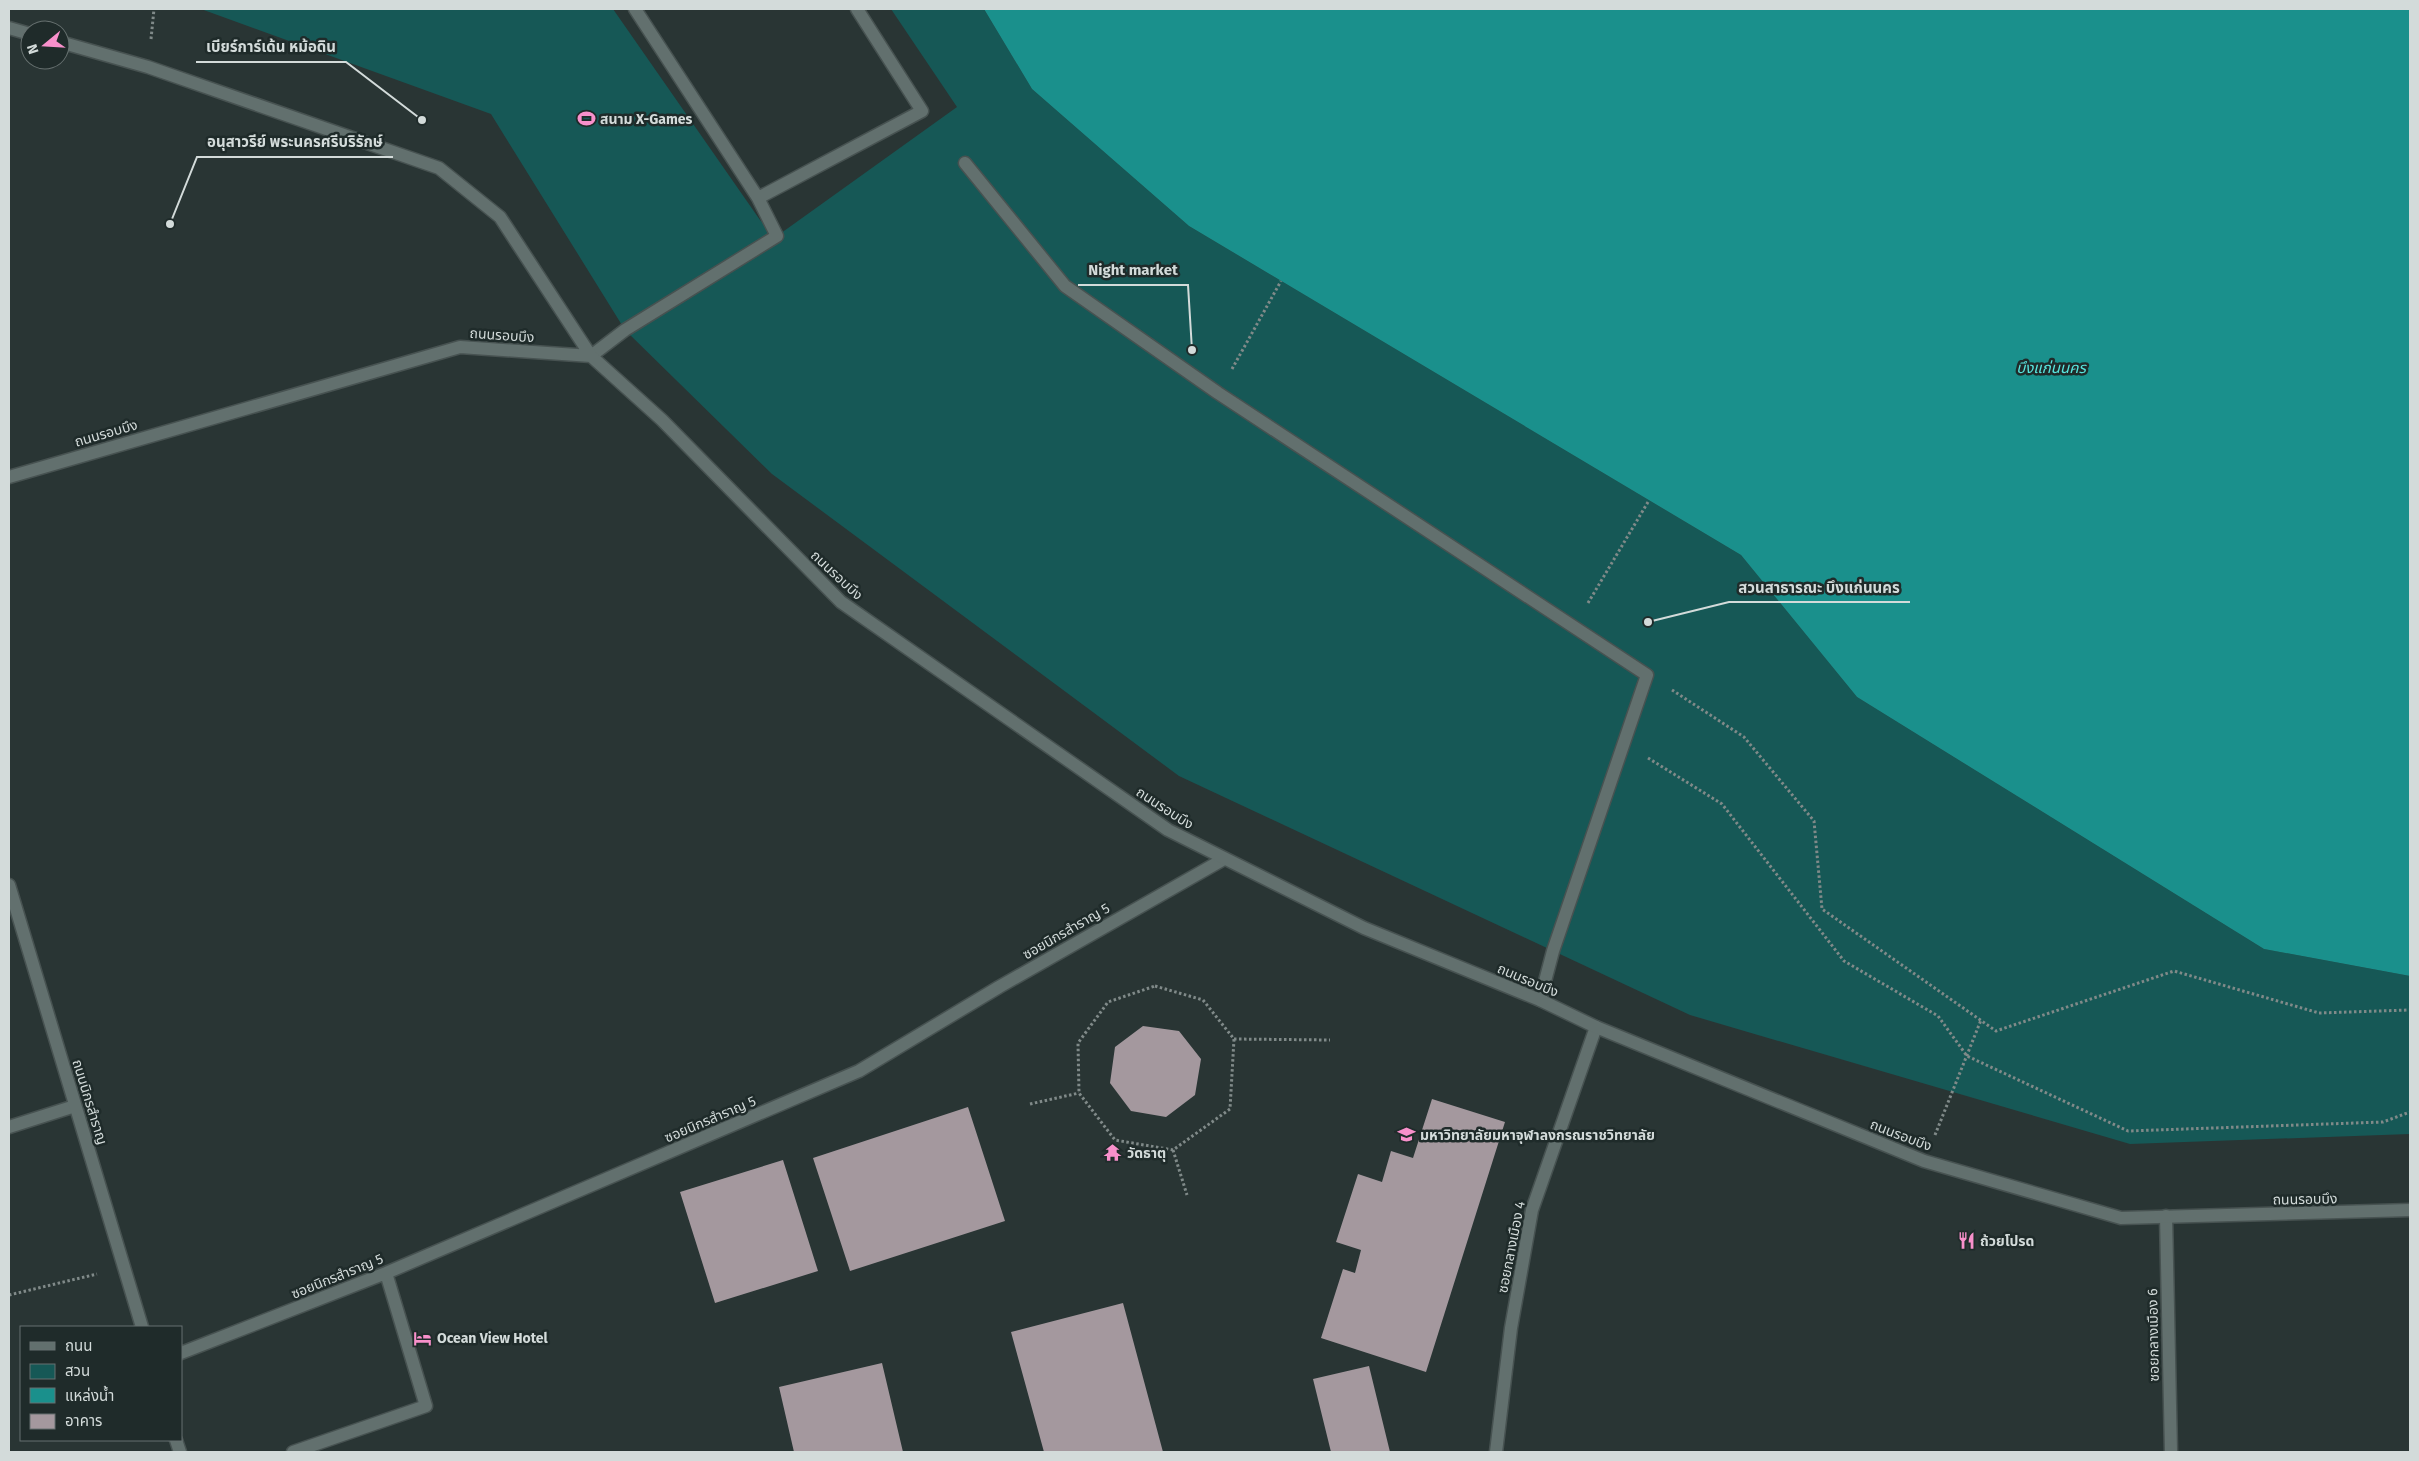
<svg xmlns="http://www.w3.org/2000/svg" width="2419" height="1461" font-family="'Fira Sans','Noto Sans Thai',sans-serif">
	<rect width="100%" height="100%" fill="#293534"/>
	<path fill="#165856" d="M201 9H613L760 220 777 236 957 107 891 9H984L1032 89 1189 226 1741 555 1857 697 2264 949 2410 976V1134L2130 1144 1690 1015 1179 776 772 474 625 330 491 114Z"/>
	<path fill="#1a908c" d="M984 9H2410V976L2264 949 1857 697 1741 555 1189 226 1032 89Z"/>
	<path fill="#a4989e" d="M1143 1026 1179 1031 1201 1059 1195 1095 1166 1117 1131 1111 1110 1083 1115 1047Z
		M1432 1099 1505 1122 1426 1372 1321 1338 1343 1269 1355 1273 1361 1250 1336 1242 1358 1174 1382 1182 1391 1151 1413 1158Z
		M968 1107 1005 1221 850 1271 813 1158Z
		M783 1160 818 1271 715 1303 680 1192Z
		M1123 1303 1163 1452H1044L1011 1332Z
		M882 1363 903 1452H794L779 1387Z
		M1369 1366 1390 1452H1331L1313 1379Z"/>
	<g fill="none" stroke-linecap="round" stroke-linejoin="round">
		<defs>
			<path id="service" d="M635 9 758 198 922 111 857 9
				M965 163 1065 286 1218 393 1647 675 1553 951 1540 1000
				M591 356 625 330 777 236 758 198"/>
			<path id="minor" d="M9 1127 75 1106
				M2166 1216 2171 1452
				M181 1353 386 1273 859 1071 999 987 1224 859
				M293 1452 426 1406 386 1273
				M1496 1452 1511 1328 1532 1210 1596 1027"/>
			<path id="tertiary" d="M9 28 30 34
				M60 42 148 67 439 168 500 217 591 356
				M9 477 460 347 591 356 662 420 841 602 1168 830 1364 928 1540 1000 1596 1027 1924 1161 2121 1218 2410 1210
				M9 885 142 1327
				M176 1440 180 1452"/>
		</defs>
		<use href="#service" stroke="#475251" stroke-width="15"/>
		<use href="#minor" stroke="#475251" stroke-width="15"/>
		<use href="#tertiary" stroke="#475251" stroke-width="15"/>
		<path stroke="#808a89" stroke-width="3" stroke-dasharray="2.5 2.5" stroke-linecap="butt" d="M151 39 154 9
			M1232 369 1281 281
			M1588 603 1648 502
			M1672 690 1744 737 1814 821 1822 909 1996 1031 2174 971 2319 1013 2410 1010
			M1648 758 1722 804 1844 961 1938 1016 1967 1056 2128 1131 2383 1122 2410 1112
			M1155 986 1203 1000 1234 1039 1230 1109 1173 1150 1115 1140 1079 1093 1078 1043 1108 1002Z
			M1234 1039 1330 1040
			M1030 1104 1079 1093
			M1935 1135 1981 1020
			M1173 1150 1187 1195
			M9 1295 97 1274"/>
		<use href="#service" stroke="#62706e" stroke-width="12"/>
		<use href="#minor" stroke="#62706e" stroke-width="12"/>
		<use href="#tertiary" stroke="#62706e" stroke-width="12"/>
	</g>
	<defs>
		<symbol id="stadium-bare" viewBox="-9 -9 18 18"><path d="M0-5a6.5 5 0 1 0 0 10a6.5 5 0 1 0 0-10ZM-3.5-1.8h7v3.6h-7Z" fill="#f890cb" stroke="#1f2b2a" stroke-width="2.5" paint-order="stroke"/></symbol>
		<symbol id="university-bare" viewBox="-9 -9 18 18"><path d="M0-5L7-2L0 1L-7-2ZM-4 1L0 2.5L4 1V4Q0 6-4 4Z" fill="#f890cb" stroke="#1f2b2a" stroke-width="2.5" paint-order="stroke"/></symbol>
		<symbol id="temple-bare" viewBox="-9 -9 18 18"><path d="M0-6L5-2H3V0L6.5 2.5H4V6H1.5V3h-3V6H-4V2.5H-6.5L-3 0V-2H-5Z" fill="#f890cb" stroke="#1f2b2a" stroke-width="2.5" paint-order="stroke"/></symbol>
		<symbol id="restaurant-bare" viewBox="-9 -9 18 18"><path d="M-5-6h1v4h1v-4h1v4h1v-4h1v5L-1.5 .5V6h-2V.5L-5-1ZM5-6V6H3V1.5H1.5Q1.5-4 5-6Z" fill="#f890cb" stroke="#1f2b2a" stroke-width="2.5" paint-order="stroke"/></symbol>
		<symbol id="hotel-bare" viewBox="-9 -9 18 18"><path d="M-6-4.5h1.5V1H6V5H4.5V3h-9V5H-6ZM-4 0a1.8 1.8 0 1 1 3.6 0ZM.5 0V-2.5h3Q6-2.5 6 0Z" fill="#f890cb" stroke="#1f2b2a" stroke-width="2.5" paint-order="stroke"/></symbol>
	</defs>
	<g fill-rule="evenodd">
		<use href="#stadium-bare" x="574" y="106" width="25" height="25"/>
		<use href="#university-bare" x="1394" y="1122" width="25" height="25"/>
		<use href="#temple-bare" x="1100" y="1140" width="25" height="25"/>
		<use href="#restaurant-bare" x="1954" y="1228" width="25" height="25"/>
		<use href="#hotel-bare" x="410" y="1326" width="25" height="25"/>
	</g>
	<g text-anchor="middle" stroke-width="5" stroke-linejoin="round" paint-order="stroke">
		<g font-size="14" font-weight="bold" fill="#d3dbda" stroke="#1f2b2a" text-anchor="start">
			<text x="600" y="124">สนาม X-Games</text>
			<text x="1420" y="1140">มหาวิทยาลัยมหาจุฬาลงกรณราชวิทยาลัย</text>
			<text x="1127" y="1158">วัดธาตุ</text>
			<text x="1980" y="1246">ถ้วยโปรด</text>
			<text x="437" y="1343">Ocean View Hotel</text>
		</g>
		<g font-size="14" fill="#d3dbda" stroke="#1f2b2a">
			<text transform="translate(502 335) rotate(4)" y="5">ถนนรอบบึง</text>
			<text transform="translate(106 433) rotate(-16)" y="5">ถนนรอบบึง</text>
			<text transform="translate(837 575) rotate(43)" y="5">ถนนรอบบึง</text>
			<text transform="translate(1165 808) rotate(33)" y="5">ถนนรอบบึง</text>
			<text transform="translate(1066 931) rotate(-30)" y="5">ซอยนิกรสำราญ 5</text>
			<text transform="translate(1528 980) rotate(23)" y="5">ถนนรอบบึง</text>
			<text transform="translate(90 1102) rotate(73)" y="5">ถนนนิกรสำราญ</text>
			<text transform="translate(710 1119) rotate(-23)" y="5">ซอยนิกรสำราญ 5</text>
			<text transform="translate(1901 1135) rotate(21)" y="5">ถนนรอบบึง</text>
			<text transform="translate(2305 1199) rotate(-1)" y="5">ถนนรอบบึง</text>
			<text transform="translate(1511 1247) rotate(-79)" y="5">ซอยกลางเมือง 4</text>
			<text transform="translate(337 1276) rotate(-22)" y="5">ซอยนิกรสำราญ 5</text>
			<text transform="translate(2153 1335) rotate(-91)" y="5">ซอยกลางเมือง 6</text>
		</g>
		<g font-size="15" font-style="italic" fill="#59e6df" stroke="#1f2b2a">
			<text x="2051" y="373">บึงแก่นนคร</text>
		</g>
	</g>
	<path fill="none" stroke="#d3dbda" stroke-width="2" d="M422 120L346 62H196M170 224L197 157H393M1192 350L1188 285H1078M1648 622L1729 602H1910"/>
	<g fill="#d3dbda" stroke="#1f2b2a" stroke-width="2">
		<circle cx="422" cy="120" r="5"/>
		<circle cx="170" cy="224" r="5"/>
		<circle cx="1192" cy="350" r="5"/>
		<circle cx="1648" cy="622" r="5"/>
	</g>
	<g font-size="15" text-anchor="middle" font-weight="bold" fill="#d3dbda" stroke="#1f2b2a" stroke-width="5" stroke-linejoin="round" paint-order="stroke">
		<text x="271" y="52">เบียร์การ์เด้น หม้อดิน</text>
		<text x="295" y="147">อนุสาวรีย์ พระนครศรีบริรักษ์</text>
		<text x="1133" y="275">Night market</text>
		<text x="1819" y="593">สวนสาธารณะ บึงแก่นนคร</text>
	</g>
	<rect width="2419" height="1461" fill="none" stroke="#d3dbda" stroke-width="20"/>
	<rect x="20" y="1326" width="162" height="115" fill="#1f2b2a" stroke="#677170"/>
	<rect x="30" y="1342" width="25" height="8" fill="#62706e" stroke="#677170"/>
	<text x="65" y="1351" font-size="15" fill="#d3dbda">ถนน</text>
	<rect x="30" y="1364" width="25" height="15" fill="#165856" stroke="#677170"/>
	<text x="65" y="1376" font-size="15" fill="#d3dbda">สวน</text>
	<rect x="30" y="1388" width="25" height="15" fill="#1a908c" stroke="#677170"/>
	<text x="65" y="1401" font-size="15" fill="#d3dbda">แหล่งน้ำ</text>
	<rect x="30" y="1414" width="25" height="15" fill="#a4989e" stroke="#677170"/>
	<text x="65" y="1426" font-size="15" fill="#d3dbda">อาคาร</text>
	<g transform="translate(45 45) rotate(252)"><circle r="24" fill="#1f2b2a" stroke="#677170"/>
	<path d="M0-4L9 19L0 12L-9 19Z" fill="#f890cb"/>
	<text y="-8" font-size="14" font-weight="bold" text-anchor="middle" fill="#d3dbda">N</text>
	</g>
</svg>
